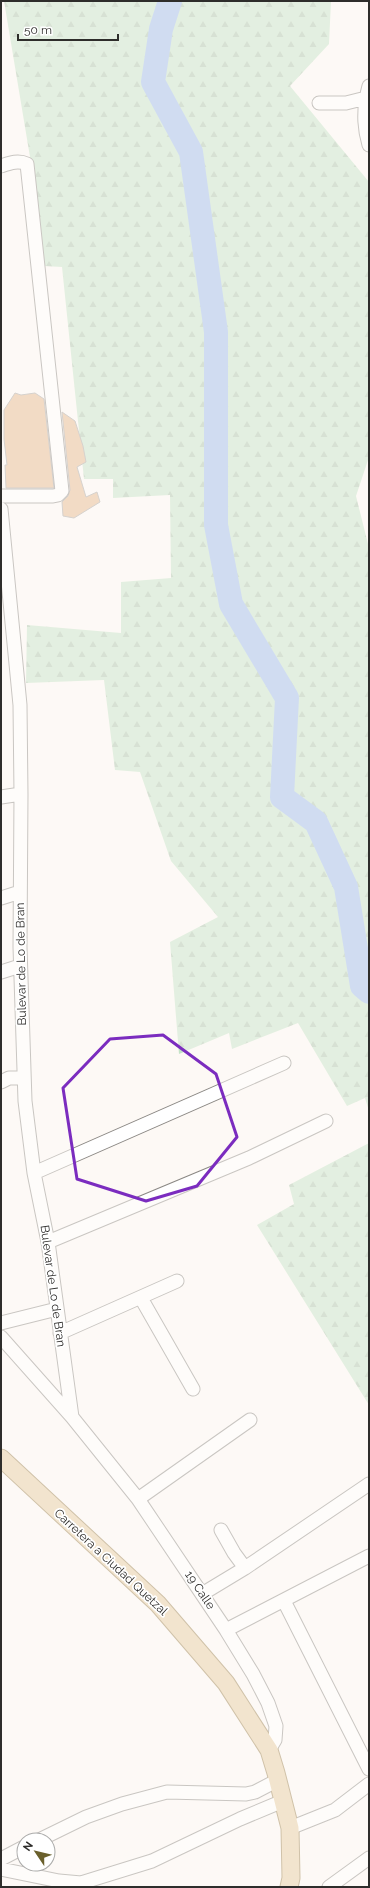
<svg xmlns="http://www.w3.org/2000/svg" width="370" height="1888" font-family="Raleway,sans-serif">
	<defs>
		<pattern id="forest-firs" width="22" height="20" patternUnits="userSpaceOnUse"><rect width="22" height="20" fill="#c4e3c7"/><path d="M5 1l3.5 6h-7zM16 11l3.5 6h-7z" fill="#a9c3ab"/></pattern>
	</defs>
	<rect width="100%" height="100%" fill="#fdf9f5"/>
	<path fill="url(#forest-firs)" d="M4 1H331L329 44 290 86 369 182V457L356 496 369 548V1111L365 1098 347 1106 298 1023 232 1049 229 1033 179 1054 170 942 218 917 171 861 140 772 115 770 104 680 26 683 27 625 121 633V582L171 578 170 495 113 498V479H84L62 267 44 266 31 163Z
		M369 1143V1405L257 1225 294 1204 289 1185Z"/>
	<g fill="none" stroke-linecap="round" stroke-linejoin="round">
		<path stroke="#9ab9ec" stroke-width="24" d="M170 1 161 29 153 82 191 152 216 332V525L231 604 287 698 282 797 316 822 346 887 362 986 369 992"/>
	</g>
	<path fill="#e4b589" stroke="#a6a29e" d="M15 393 21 395 35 393 44 399 54 488H6L5 465H7L4 439V410Z
		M62 412 75 421 83 446 86 462 77 467 86 497 97 492 100 502 74 518 63 516 62 502 68 496 70 490Z"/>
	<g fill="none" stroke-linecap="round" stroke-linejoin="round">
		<defs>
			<path id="minor" d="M369 98H366C364 115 364 128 369 145
				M319 103H346L366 98 369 86
				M1 166C10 163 18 160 27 164L62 491 58 495 53 496H1
				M1 509 20 705 21 794 20 947 25 1101 34 1173 48 1242 72 1417
				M1 797 21 794
				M1 898 20 892
				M1 972 20 966
				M1 1082 9 1078H24
				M34 1173 284 1063
				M48 1242 249 1158 326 1121
				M141 1298 193 1389
				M1 1323 57 1309
				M60 1333 177 1281
				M1 1337 72 1417 138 1499 226 1630 253 1674 268 1703 276 1726 275 1740 269 1750
				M138 1499 250 1420
				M245 1568 369 1484
				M202 1594 245 1568 234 1553 221 1530
				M284 1601 369 1769
				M226 1630 369 1556
				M290 1828 335 1810 369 1784
				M39 1840 86 1817 122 1804 167 1792 246 1794 255 1792 278 1780
				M1 1859 24 1847
				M1 1869 59 1881 81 1883 152 1861 240 1819 283 1801
				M329 1887 369 1858"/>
			<path id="major" d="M1 1458 158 1604 226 1683 269 1750 276 1773 290 1828 291 1878 289 1887"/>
		</defs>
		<use href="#minor" stroke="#8b8884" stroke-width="15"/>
		<use href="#major" stroke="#997e4c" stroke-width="19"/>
		<use href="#minor" stroke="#fff" stroke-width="13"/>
		<use href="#major" stroke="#e4cb9e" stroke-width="17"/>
	</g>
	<path d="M0 0H370V1888H0ZM163 1035 216 1074 237 1137 197 1186 146 1201 77 1179 63 1088 110 1039Z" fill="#fdf9f5" fill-opacity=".55" fill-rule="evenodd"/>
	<path fill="none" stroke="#7b2cbf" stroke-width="3" stroke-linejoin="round" d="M163 1035 216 1074 237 1137 197 1186 146 1201 77 1179 63 1088 110 1039Z"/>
	<g text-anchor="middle" stroke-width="3.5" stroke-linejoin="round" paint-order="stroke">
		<g font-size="12" fill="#2e2d2b" stroke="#fff">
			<text transform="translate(21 964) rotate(-91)" y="4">Bulevar de Lo de Bran</text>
			<text transform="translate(53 1286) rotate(82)" y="4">Bulevar de Lo de Bran</text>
			<text transform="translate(111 1562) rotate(43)" y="4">Carretera a Ciudad Quetzal</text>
			<text transform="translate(200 1590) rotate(56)" y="4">19 Calle</text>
		</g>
	</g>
	<rect width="370" height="1888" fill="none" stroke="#2e2d2b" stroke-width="4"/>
	<g transform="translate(36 1852) rotate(305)"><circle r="19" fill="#ffffff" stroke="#ababaa"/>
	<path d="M0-3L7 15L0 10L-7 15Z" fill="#6a602c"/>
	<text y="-6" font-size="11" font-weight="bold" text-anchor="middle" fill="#2e2d2b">N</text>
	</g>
	<path d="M18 34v6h100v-6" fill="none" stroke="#2e2d2b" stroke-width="2"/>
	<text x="24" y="34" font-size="12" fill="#2e2d2b" stroke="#ffffff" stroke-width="3" paint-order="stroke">50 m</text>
</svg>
